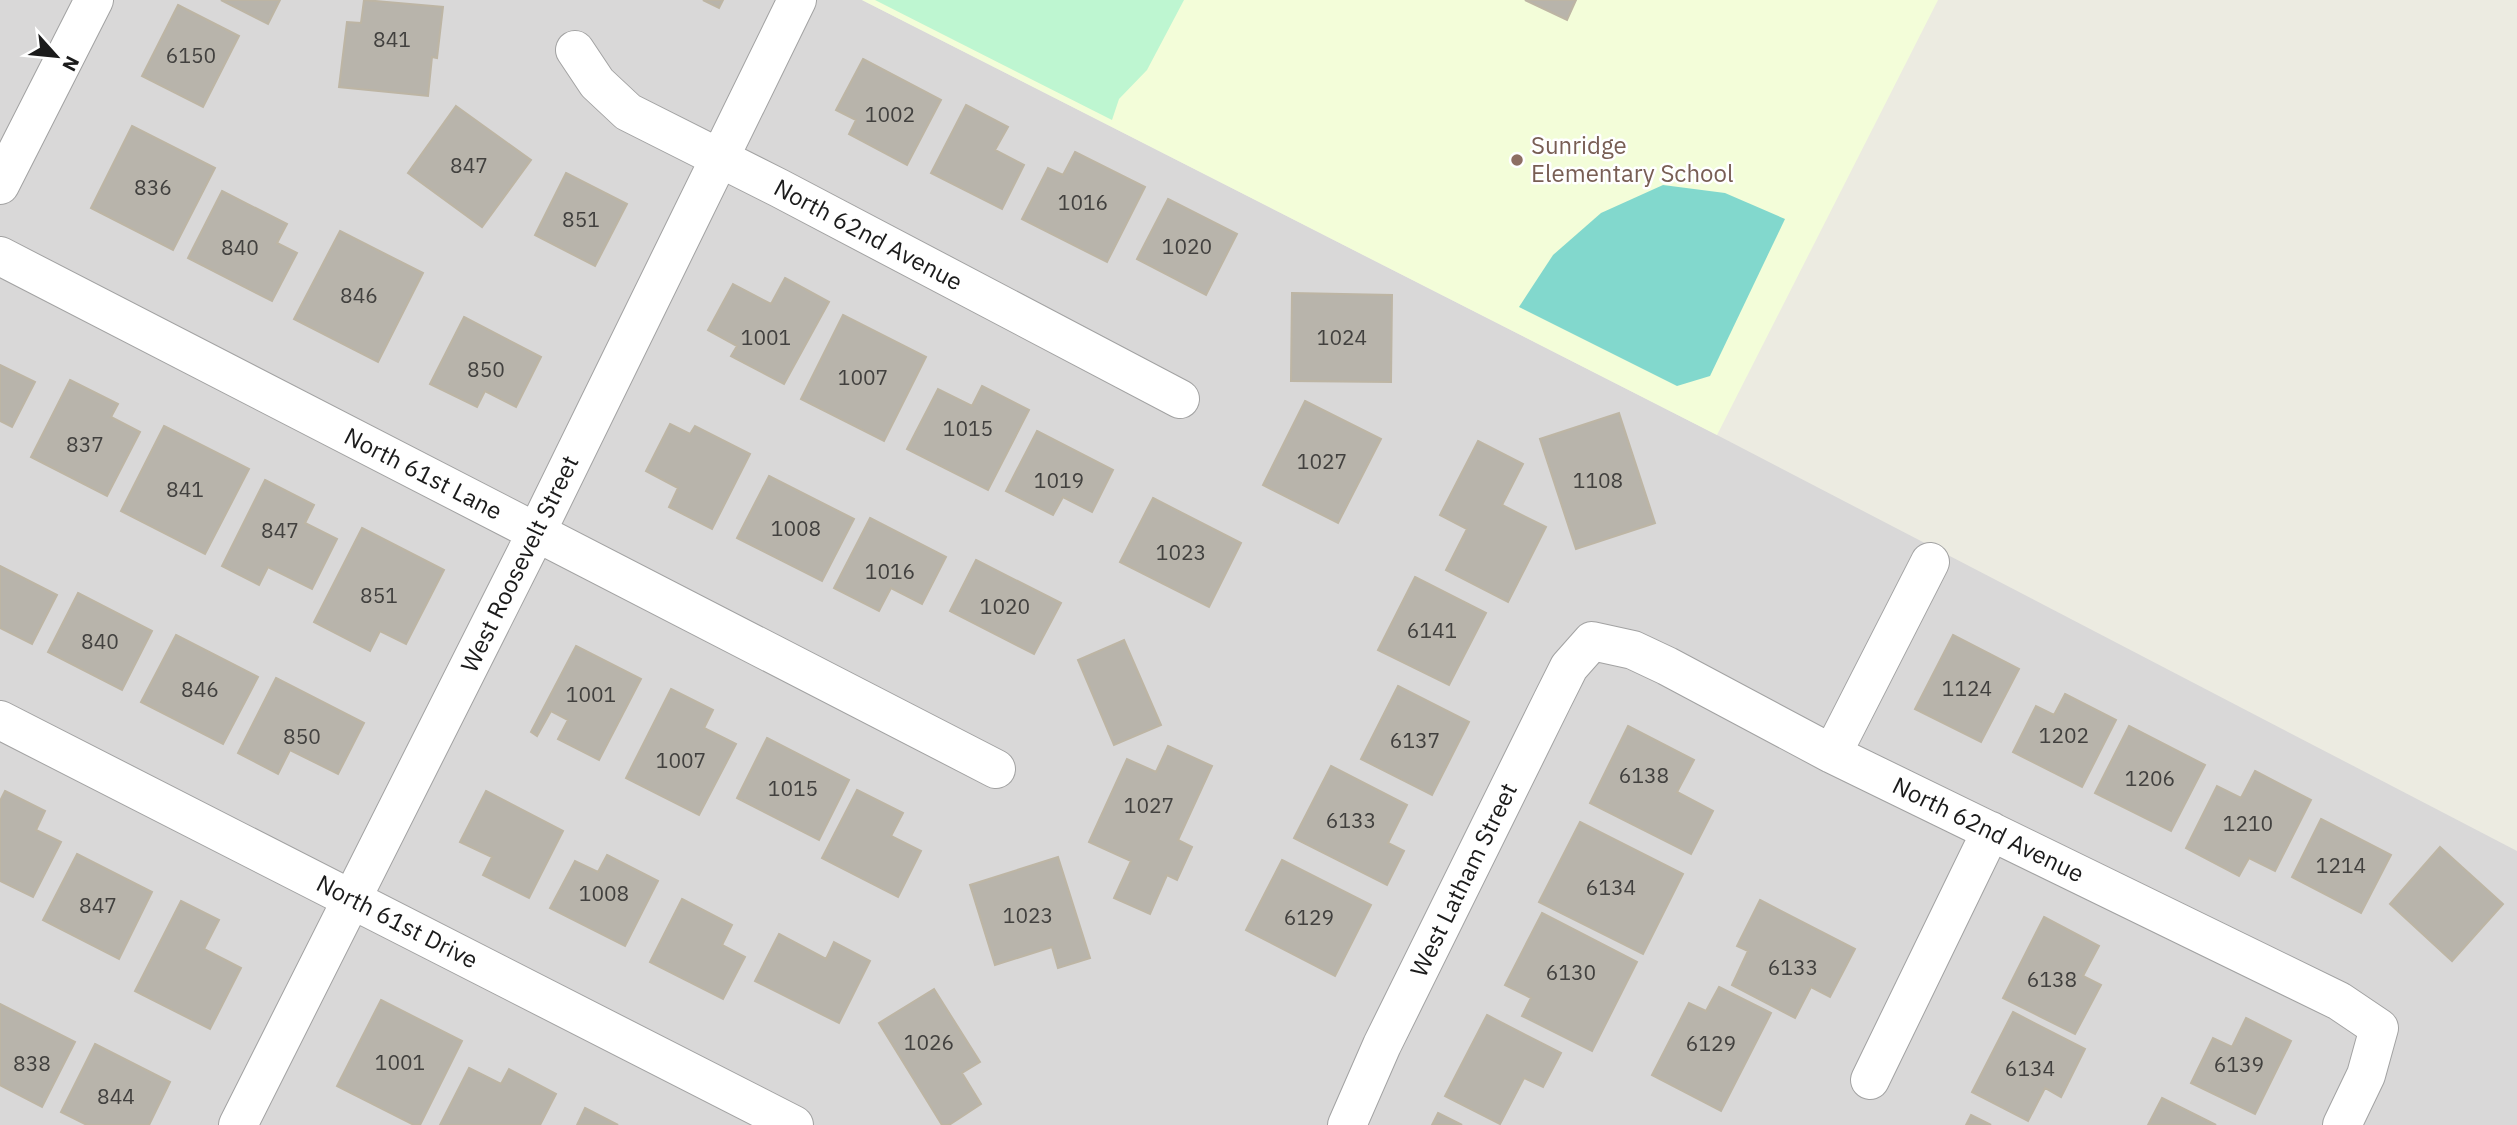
<svg xmlns="http://www.w3.org/2000/svg" width="2517" height="1125" font-family="'IBM Plex Sans',sans-serif">
	<rect width="100%" height="100%" fill="#ecebe1"/>
	<path fill="#d9d8d8" d="M0 0H862L1717 435 2517 851V1125H0Z"/>
	<path fill="#f3fdd9" d="M862 0H1938L1717 435Z"/>
	<path fill="#bef6d1" d="M875 0H1184L1147 70 1119 99 1112 120Z"/>
	<path fill="#82d8cd" d="M1663 185 1725 193 1785 219 1710 376 1677 386 1519 307 1553 255 1601 213Z"/>
	<path fill="#b8b4ab" stroke="#bdb5a4" stroke-width="2" d="M221 0H280L268 24Z
		M364 0 443 7 437 58 432 57 428 96 339 87 347 22 361 23Z
		M703 0H723L719 8Z
		M1525 0H1576L1567 20Z
		M178 5 239 36 203 107 142 76Z
		M863 59 941 100 907 165 849 134 856 120 836 110Z
		M966 105 1008 127 995 150 1024 165 1002 209 931 173Z
		M456 106 531 160 482 227 408 173Z
		M132 126 215 168 173 250 91 208Z
		M1075 152 1145 187 1107 262 1022 219 1048 168 1063 175Z
		M566 173 627 204 595 266 535 235Z
		M222 191 287 224 277 243 297 253 272 301 188 258Z
		M1168 199 1237 234 1206 295 1137 259Z
		M340 231 423 273 378 362 294 319Z
		M785 278 829 302 784 384 731 356 737 346 708 330 733 284 771 304Z
		M1292 293 1392 295 1391 382 1291 381Z
		M843 315 926 357 884 441 801 399Z
		M464 317 541 357 516 407 485 391 477 407 430 384Z
		M0 365 35 382 12 427 0 421Z
		M70 380 118 404 111 417 140 432 107 496 31 457Z
		M982 386 1029 410 988 490 907 449 938 389 972 406Z
		M1305 401 1381 439 1338 523 1263 485Z
		M1619 413 1655 523 1576 549 1540 439Z
		M670 424 690 434 695 426 750 454 712 529 669 507 678 488 646 471Z
		M164 426 249 469 205 554 121 511Z
		M1037 431 1113 470 1092 512 1063 497 1053 515 1006 491Z
		M1478 441 1523 464 1502 505 1546 527 1508 602 1446 570 1467 529 1440 515Z
		M769 476 854 519 822 581 737 538Z
		M265 480 314 505 305 523 337 539 312 589 268 567 259 585 222 566Z
		M1153 498 1241 543 1209 607 1120 562Z
		M870 518 946 557 922 604 891 588 879 611 834 588Z
		M362 528 444 570 406 644 380 631 370 651 314 622Z
		M976 560 1061 603 1034 654 950 611Z
		M0 566 57 595 32 644 0 628Z
		M1415 577 1486 613 1449 685 1378 650Z
		M78 593 152 631 122 690 48 652Z
		M176 635 258 677 223 744 141 702Z
		M1953 635 2019 669 1981 742 1915 709Z
		M1124 640 1161 725 1114 745 1078 660Z
		M576 646 641 679 599 760 558 739 568 720 551 711 537 736 531 732Z
		M276 678 364 723 338 774 290 750 278 774 238 753Z
		M1398 686 1469 722 1432 795 1361 759Z
		M671 689 713 710 704 728 736 744 699 815 626 778Z
		M2065 694 2116 720 2082 787 2013 752 2036 706 2054 715Z
		M1628 726 1694 760 1677 792 1713 811 1691 854 1590 803Z
		M2129 726 2205 765 2171 831 2095 793Z
		M767 738 849 780 819 840 737 798Z
		M1168 746 1212 766 1178 840 1192 847 1177 880 1167 875 1150 914 1114 898 1131 861 1089 842 1127 759 1156 772Z
		M1331 766 1407 805 1388 843 1404 851 1387 885 1294 838Z
		M2255 771 2311 800 2275 871 2249 858 2239 876 2186 848 2217 786 2241 798Z
		M857 790 903 813 891 836 921 851 898 897 822 858Z
		M5 791 45 811 36 830 61 842 33 897 0 881V801Z
		M486 791 563 831 529 898 483 875 492 857 460 842Z
		M2321 819 2391 855 2361 913 2292 877Z
		M1580 822 1683 874 1643 954 1539 902Z
		M2440 847 2503 904 2452 961 2390 904Z
		M77 854 152 892 119 959 43 920Z
		M607 855 658 881 625 946 550 908 575 861 598 872Z
		M1058 857 1090 958 1058 968 1052 947 995 965 970 885Z
		M1282 860 1371 905 1335 976 1246 930Z
		M682 899 732 925 722 945 745 957 723 999 650 962Z
		M1760 900 1855 949 1830 997 1811 987 1795 1018 1732 985 1748 951 1737 946Z
		M181 901 219 920 204 949 241 968 210 1029 135 991Z
		M1542 913 1637 962 1592 1051 1522 1016 1531 998 1505 985Z
		M2044 917 2099 946 2083 976 2101 985 2075 1034 2003 998Z
		M779 934 826 959 834 942 870 961 839 1023 755 981Z
		M1719 987 1771 1013 1721 1111 1652 1075 1689 1003 1706 1011Z
		M934 989 980 1062 962 1073 981 1104 949 1125H942L879 1023Z
		M381 1000 462 1041 420 1125H414L337 1086Z
		M0 1004 75 1042 42 1107 0 1085Z
		M2013 1012 2085 1049 2061 1097 2045 1088 2028 1121 1972 1092Z
		M1487 1015 1561 1053 1543 1087 1524 1078 1500 1124 1445 1096Z
		M2246 1018 2291 1041 2255 1114 2191 1083 2213 1038 2232 1047Z
		M95 1044 170 1082 149 1125H87L61 1112Z
		M469 1068 501 1084 509 1069 556 1094 540 1125H440Z
		M2162 1098 2216 1125H2148Z
		M585 1108 618 1125H577Z
		M1438 1113 1462 1125H1432Z
		M1971 1115 1991 1125H1966Z"/>
	<g fill="none" stroke-linecap="round" stroke-linejoin="round">
		<defs>
			<path id="minor" d="M575 50 597 83 628 112 779 188 1180 399
				M0 185 94 0
				M0 256 996 769
				M0 720 794 1125
				M1832 754 1930 562
				M1870 1080 1991 831
				M238 1125 536 533 797 0
				M1347 1125 1382 1045 1552 701 1569 667 1592 641 1633 650 1667 666 1832 754 2339 1001 2379 1028 2366 1075 2342 1125"/>
		</defs>
		<use href="#minor" stroke="#a2a2a2" stroke-width="40"/>
		<use href="#minor" stroke="#fff" stroke-width="38"/>
	</g>
	<circle fill="#8d6e63" stroke="#fff" stroke-width="2.5" cx="1517" cy="160" r="7"/>
	<g text-anchor="middle" stroke-width="5" stroke-linejoin="round" paint-order="stroke">
		<g font-size="21" fill="#42413f">
			<text x="392" y="47">841</text>
			<text x="191" y="63">6150</text>
			<text x="890" y="122">1002</text>
			<text x="469" y="173">847</text>
			<text x="153" y="195">836</text>
			<text x="1083" y="210">1016</text>
			<text x="581" y="227">851</text>
			<text x="1187" y="254">1020</text>
			<text x="240" y="255">840</text>
			<text x="359" y="303">846</text>
			<text x="766" y="345">1001</text>
			<text x="1342" y="345">1024</text>
			<text x="486" y="377">850</text>
			<text x="863" y="385">1007</text>
			<text x="968" y="436">1015</text>
			<text x="85" y="452">837</text>
			<text x="1322" y="469">1027</text>
			<text x="1059" y="488">1019</text>
			<text x="1598" y="488">1108</text>
			<text x="185" y="497">841</text>
			<text x="796" y="536">1008</text>
			<text x="280" y="538">847</text>
			<text x="1181" y="560">1023</text>
			<text x="890" y="579">1016</text>
			<text x="379" y="603">851</text>
			<text x="1005" y="614">1020</text>
			<text x="1432" y="638">6141</text>
			<text x="100" y="649">840</text>
			<text x="1967" y="696">1124</text>
			<text x="200" y="697">846</text>
			<text x="591" y="702">1001</text>
			<text x="2064" y="743">1202</text>
			<text x="302" y="744">850</text>
			<text x="1415" y="748">6137</text>
			<text x="681" y="768">1007</text>
			<text x="1644" y="783">6138</text>
			<text x="2150" y="786">1206</text>
			<text x="793" y="796">1015</text>
			<text x="1149" y="813">1027</text>
			<text x="1351" y="828">6133</text>
			<text x="2248" y="831">1210</text>
			<text x="2341" y="873">1214</text>
			<text x="1611" y="895">6134</text>
			<text x="604" y="901">1008</text>
			<text x="98" y="913">847</text>
			<text x="1028" y="923">1023</text>
			<text x="1309" y="925">6129</text>
			<text x="1793" y="975">6133</text>
			<text x="1571" y="980">6130</text>
			<text x="2052" y="987">6138</text>
			<text x="929" y="1050">1026</text>
			<text x="1711" y="1051">6129</text>
			<text x="400" y="1070">1001</text>
			<text x="32" y="1071">838</text>
			<text x="2239" y="1072">6139</text>
			<text x="2030" y="1076">6134</text>
			<text x="116" y="1104">844</text>
		</g>
		<g font-size="24" fill="#785e54" stroke="#fff" text-anchor="start">
			<text x="1531" y="154">Sunridge<tspan x="1531" dy="28">Elementary School</tspan></text>
		</g>
		<g font-size="24" fill="#1b1b1b" stroke="#fff">
			<text transform="translate(868 235) rotate(28)" y="8">North 62nd Avenue</text>
			<text transform="translate(423 474) rotate(27)" y="8">North 61st Lane</text>
			<text transform="translate(520 564) rotate(-64)" y="8">West Roosevelt Street</text>
			<text transform="translate(1988 830) rotate(26)" y="8">North 62nd Avenue</text>
			<text transform="translate(1464 880) rotate(-64)" y="8">West Latham Street</text>
			<text transform="translate(397 922) rotate(27)" y="8">North 61st Drive</text>
		</g>
	</g>
	<g transform="translate(56 56) rotate(117)" stroke="#ffffff" stroke-width="5" paint-order="stroke">
	<path d="M0-5L12 26L0 18L-12 26Z" fill="#1b1b1b"/>
	<text y="-10" font-size="19" font-weight="bold" text-anchor="middle" fill="#1b1b1b">N</text>
	</g>
</svg>
